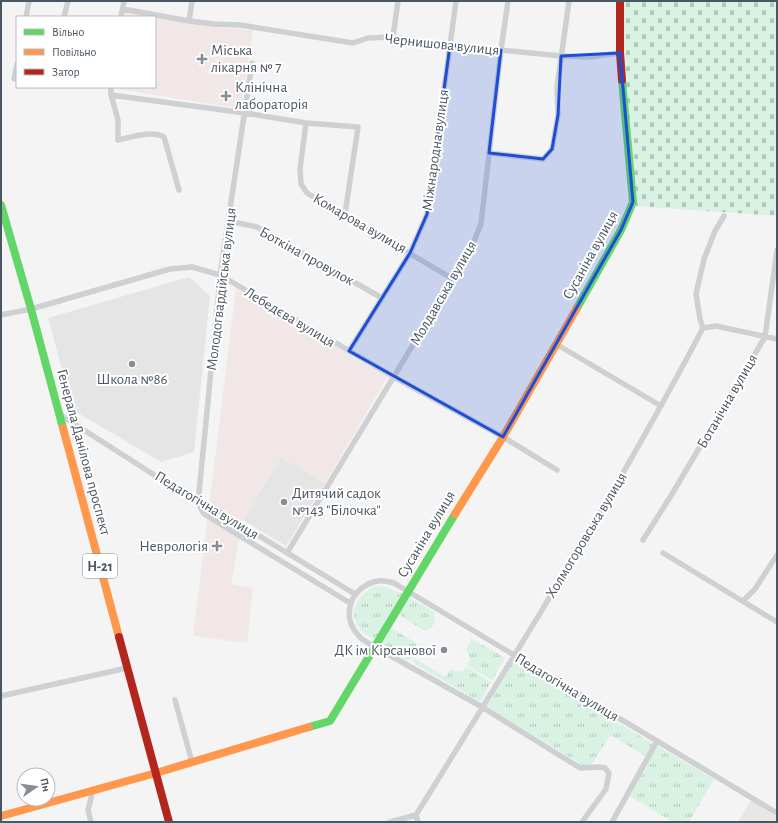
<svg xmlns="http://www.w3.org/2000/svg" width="778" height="823" font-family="'Alegreya Sans',sans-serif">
	<defs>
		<pattern id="grass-tufts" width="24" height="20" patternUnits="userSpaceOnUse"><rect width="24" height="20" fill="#d9f2e3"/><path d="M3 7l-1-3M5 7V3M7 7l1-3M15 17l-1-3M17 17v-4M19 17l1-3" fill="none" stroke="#b2c7bb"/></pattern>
		<pattern id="cemetery-stones" width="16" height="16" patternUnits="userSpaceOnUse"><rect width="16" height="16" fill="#d9f2e3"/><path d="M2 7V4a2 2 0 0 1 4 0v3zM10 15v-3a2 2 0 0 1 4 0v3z" fill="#b2c7bb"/></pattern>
	</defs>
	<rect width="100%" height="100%" fill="#f4f4f4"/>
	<path fill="#e8e7e3" d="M751 800 777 817V822H738Z"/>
	<path fill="#e6e5e6" d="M189 277 210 296 194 452 161 462 73 410 48 318Z
		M281 457 325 483 286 546 243 520Z"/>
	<path fill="#f1e7e6" d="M125 12 215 27 253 30 241 109 113 88 155 87V17H125Z
		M236 288 388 376 325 483 281 457 243 520 231 584 253 588 247 643 193 636Z"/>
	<path fill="url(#grass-tufts)" d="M374 586 385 587 403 594 375 640C371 637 363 634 360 629 345 611 359 596 374 586Z
		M412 599 434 612C437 621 434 627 425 631L401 616 400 611 406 600Z
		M393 629 416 643C418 652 415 657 407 661L383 647 382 641 388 631Z
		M472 639 505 658 492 680 468 666 470 657 466 650Z
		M414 658 446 677 450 669C457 672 462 673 467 667L491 682 480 702 412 662Z
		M513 662 714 779 689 822H673L626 794 647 757 610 735 589 769 487 707Z"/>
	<path fill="url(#cemetery-stones)" d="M622 1H777V216L636 206 622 59Z"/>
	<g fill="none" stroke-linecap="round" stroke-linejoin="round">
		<path stroke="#ced0d2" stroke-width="5.5" d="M123 9 189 21 214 24 240 25 353 43 368 38 390 37 450 45 561 56 589 57 620 53
			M26 17 29 1
			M64 17 68 1
			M121 17 124 1
			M189 21 192 1
			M393 37 398 1
			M252 63 220 275 219 289 198 503 204 514 350 603
			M14 79 17 64
			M111 87V95L118 120V140C132 137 151 130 164 137L179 190
			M111 95 245 113 306 123 358 127 345 214
			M306 123 300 169 301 184 307 193 453 279
			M489 153 543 159 552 149 558 115 557 87 569 1
			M228 221 257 227 382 298
			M1 315 31 309 170 269 192 267 220 275 394 377 503 437 557 470
			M703 328 716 326 777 339
			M556 344 661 406
			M349 351 410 253 427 214 456 1
			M59 414 198 503 210 506 355 594
			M643 540 672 494 765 337 777 250
			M287 553 471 249 481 224 501 50 508 1
			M663 553 777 622
			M743 601 755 589 777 555
			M1 696 127 668
			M175 700 192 762
			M416 815 418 822
			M91 822 88 810 93 790
			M390 822 416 815C515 655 615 495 703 328L700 319 696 294 704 259 715 231 724 216
			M582 822 606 789 609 773 605 768 599 767 580 768 482 707 375 647C370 644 363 641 359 636 339 616 352 585 378 581 383 580 389 582 394 583L777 813
			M612 822 657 741"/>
		<path stroke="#63d668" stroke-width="8" d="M1 205 31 309 63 428
			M577 308 621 230 633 202 622 80
			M309 727 330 721 455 514"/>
		<path stroke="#ff974d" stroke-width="8" d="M63 428 119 637
			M455 514 503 437 577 308
			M1 816 156 773 309 727"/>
		<path stroke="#b3261e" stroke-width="8" d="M620 1V53L622 80
			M119 637 169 822"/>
	</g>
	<path fill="#1d4ed8" fill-opacity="0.2" stroke="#1d4ed8" stroke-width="3" stroke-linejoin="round" d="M450 45 501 50 489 153 543 159 552 149 558 115 561 56 620 53 633 202 621 230 503 437 349 351 410 253 427 214Z"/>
	<g fill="#868d94" stroke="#fff" stroke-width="1.5">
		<path d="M200 53h4v4h4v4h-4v4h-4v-4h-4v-4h4z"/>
		<path d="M224 90h4v4h4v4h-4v4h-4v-4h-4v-4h4z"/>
		<circle cx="132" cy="364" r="4"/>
		<circle cx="284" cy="502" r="4"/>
		<path d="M215 540h4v4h4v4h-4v4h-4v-4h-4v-4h4z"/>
		<circle cx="444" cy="650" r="4"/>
	</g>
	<g text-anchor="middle" stroke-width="4" stroke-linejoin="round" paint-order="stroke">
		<rect fill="#fff" stroke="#808990" stroke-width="1" x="83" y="554" width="34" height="24" rx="3"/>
		<g font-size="14" font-weight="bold" fill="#4a5661">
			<text x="100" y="571">Н-21</text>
		</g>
		<g font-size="15" fill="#4a5661" stroke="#fff">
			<text transform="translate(442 44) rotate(6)" y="5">Чернишова вулиця</text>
			<text transform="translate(435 150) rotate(-82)" y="5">Міжнародна вулиця</text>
			<text transform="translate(360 223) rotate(30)" y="5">Комарова вулиця</text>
			<text transform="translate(590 255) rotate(-61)" y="5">Сусаніна вулиця</text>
			<text transform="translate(307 256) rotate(29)" y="5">Боткіна провулок</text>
			<text transform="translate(221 289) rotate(-83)" y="5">Молодогвардійська вулиця</text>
			<text transform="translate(443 293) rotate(-60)" y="5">Молдавська вулиця</text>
			<text transform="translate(290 317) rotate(31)" y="5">Лебедєва вулиця</text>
			<text transform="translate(727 401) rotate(-60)" y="5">Ботанічна вулиця</text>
			<text transform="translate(84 452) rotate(75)" y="5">Генерала Данілова проспект</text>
			<text transform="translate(207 505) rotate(31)" y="5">Педагогічна вулиця</text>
			<text transform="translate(426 534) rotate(-59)" y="5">Сусаніна вулиця</text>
			<text transform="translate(586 535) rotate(-59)" y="5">Холмогоровська вулиця</text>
			<text transform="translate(567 687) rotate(31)" y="5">Педагогічна вулиця</text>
		</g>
		<g font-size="15" fill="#4a5661" stroke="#fff" text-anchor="start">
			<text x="211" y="55">Міська<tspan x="211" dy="17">лікарня № 7</tspan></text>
			<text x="235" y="92">Клінічна<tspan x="235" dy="17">лабораторія</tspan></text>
			<text x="132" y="384" text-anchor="middle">Школа №86</text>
			<text x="292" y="498">Дитячий садок<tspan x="292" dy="17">№143 "Білочка"</tspan></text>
			<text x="208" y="551" text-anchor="end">Неврологія</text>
			<text x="436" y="655" text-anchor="end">ДК ім Кірсанової</text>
		</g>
	</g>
	<rect width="778" height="823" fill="none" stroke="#4a5661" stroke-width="4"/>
	<rect x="16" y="16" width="140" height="72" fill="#ffffff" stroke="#b7bbc0"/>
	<rect x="24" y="29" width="20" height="6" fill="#63d668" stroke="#b7bbc0"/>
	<text x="52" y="36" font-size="12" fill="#4a5661">Вільно</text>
	<rect x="24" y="49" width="20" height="6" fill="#ff974d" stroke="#b7bbc0"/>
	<text x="52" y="56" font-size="12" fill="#4a5661">Повільно</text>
	<rect x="24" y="69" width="20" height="6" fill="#b3261e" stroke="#b7bbc0"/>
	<text x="52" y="76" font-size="12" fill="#4a5661">Затор</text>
	<g transform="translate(36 787) rotate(77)"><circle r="19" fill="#ffffff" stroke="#b7bbc0"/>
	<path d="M0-3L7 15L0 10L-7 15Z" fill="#868d94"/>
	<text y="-6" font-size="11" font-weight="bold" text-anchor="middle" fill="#4a5661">Пн</text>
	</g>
</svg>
